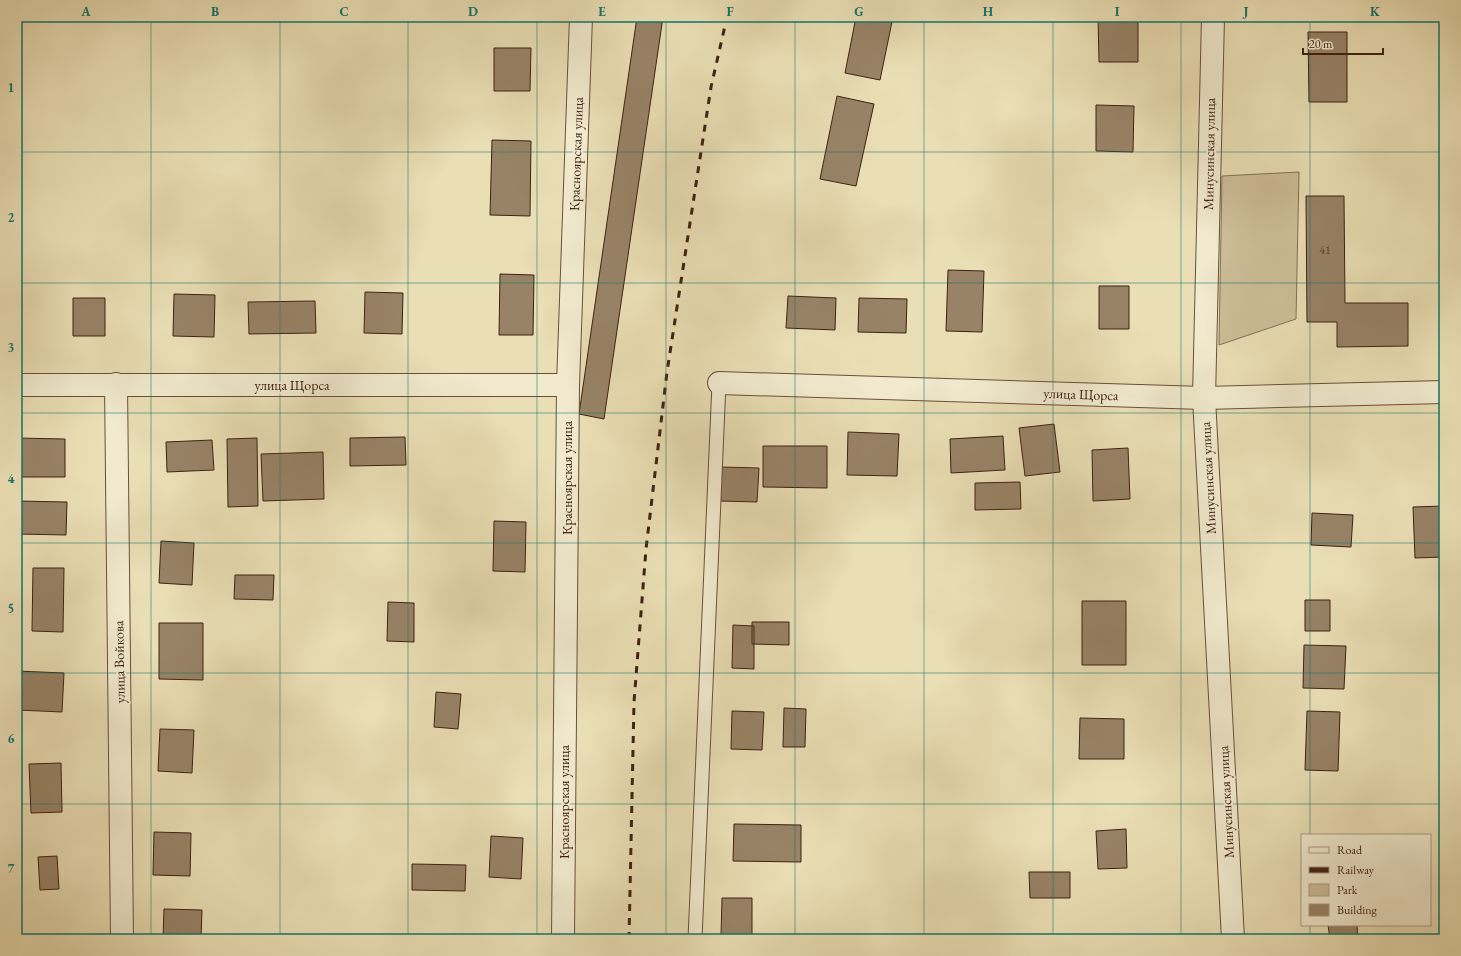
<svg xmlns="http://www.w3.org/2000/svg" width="1461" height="956" font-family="'EB Garamond',serif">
	<rect width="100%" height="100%" fill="#eadeb4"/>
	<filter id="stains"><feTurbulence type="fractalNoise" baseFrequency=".005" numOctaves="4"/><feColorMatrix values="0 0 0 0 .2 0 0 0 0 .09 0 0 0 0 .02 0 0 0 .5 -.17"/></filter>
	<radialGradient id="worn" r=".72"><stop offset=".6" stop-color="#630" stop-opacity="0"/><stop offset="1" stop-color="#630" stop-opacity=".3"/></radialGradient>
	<path fill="#cdbe99" stroke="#867056" d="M1299 172 1296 319 1219 345 1222 176Z"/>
	<path fill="#988367" stroke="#3f2113" d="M637 17H663L604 419 579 414Z
		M856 17H893L880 80 845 73Z
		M1098 17H1138V62H1099Z
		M1308 32H1347V102H1309Z
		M494 48H531L530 91H494Z
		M837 96 874 104 856 186 820 179Z
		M1096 105 1134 106 1133 152 1096 151Z
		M492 140 531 141 530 216 490 215Z
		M1306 196H1344L1345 303H1408V346L1337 347V322H1307Z
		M948 270 984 271 982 332 946 331Z
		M500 274 534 275 533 335H499Z
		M1099 286H1129V329H1099Z
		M365 292 403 293 402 334 364 333Z
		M174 294 215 295 214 337 173 336Z
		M788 296 836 298 835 330 786 328Z
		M73 298H105V336H73Z
		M859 298 907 299 906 333 858 332Z
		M315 301 316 333 249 334 248 302Z
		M1054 424 1060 472 1025 476 1019 428Z
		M848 432 899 434 897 476 847 475Z
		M1003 436 1005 470 951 473 950 439Z
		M405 437 406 465 350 466V438Z
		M17 438 65 439V477H17Z
		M257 438 258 506 228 507 227 439Z
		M212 440 214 470 167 472 166 442Z
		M763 446H827V488L763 487Z
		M1128 448 1130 499 1093 501 1092 450Z
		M323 452 324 499 263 501 261 454Z
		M722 467 759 468 757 502 720 501Z
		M1020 482 1021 509 975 510V483Z
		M17 501 67 502 66 535 17 534Z
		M1444 506V557L1415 558 1413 507Z
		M1312 513 1353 515 1351 547 1311 545Z
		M494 521 526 522 525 572 493 571Z
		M161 541 194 543 192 585 159 583Z
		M33 568H64L63 632 32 631Z
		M235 575H274L273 600 234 599Z
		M1305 600H1330V631H1305Z
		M1082 601H1126V665H1082Z
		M388 602 414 603V642L387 641Z
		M752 622H789V645L752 644Z
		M159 623H203V680L159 679Z
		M733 625 754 626V669L732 668Z
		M1304 645 1346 646 1344 689 1303 688Z
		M17 671 64 673 62 712 17 710Z
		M436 692 461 694 458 729 434 727Z
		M784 708 806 709 805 747H783Z
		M732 711 764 712 762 750 731 749Z
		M1307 711 1340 712 1338 771 1305 770Z
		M1080 718 1124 719V759H1079Z
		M160 729 194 730 192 773 158 771Z
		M61 763 62 812 31 813 29 764Z
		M734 824 801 825V862L733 861Z
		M1126 829 1127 868 1098 869 1096 831Z
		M154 832 191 833 190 876 153 875Z
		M491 836 523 838 521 879 489 877Z
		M57 856 59 889 40 890 38 857Z
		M412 864 466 865 465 891 412 890Z
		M1029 872H1070V898H1030Z
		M722 898H752V935H721Z
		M164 909 202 910 201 939H163Z
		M1328 925H1357L1358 939H1330Z"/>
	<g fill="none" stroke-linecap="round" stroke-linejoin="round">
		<defs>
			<path id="service" d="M695 939 719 383"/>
			<path id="minor" d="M719 383 1204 398 1444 392
				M116 384 122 939
				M17 385H568
				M563 939 568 385 581 17"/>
			<path id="tertiary" d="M1213 17 1204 398 1233 939"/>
		</defs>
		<use href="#service" stroke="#6a503b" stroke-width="15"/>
		<use href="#minor" stroke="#6a503b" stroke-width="24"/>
		<use href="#tertiary" stroke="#6a503b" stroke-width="24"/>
		<use href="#service" stroke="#f1eace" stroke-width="13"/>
		<use href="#minor" stroke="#f1eace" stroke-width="22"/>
		<use href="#tertiary" stroke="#f1eace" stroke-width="22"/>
		<path stroke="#3f2113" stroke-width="3" stroke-dasharray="7 7" stroke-linecap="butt" d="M629 939 634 702 646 549 667 372 711 87 727 17"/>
	</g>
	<path fill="none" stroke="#0f766e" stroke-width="1" stroke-opacity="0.55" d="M151 17V939M280 17V939M408 17V939M537 17V939M666 17V939M795 17V939M924 17V939M1053 17V939M1181 17V939M1310 17V835M17 152H1444M17 283H1444M17 413H1444M17 543H1444M17 673H1444M17 804H1444M1310 925V939"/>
	<g text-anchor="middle" stroke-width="4" stroke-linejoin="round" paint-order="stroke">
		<g font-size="12" fill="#553a28">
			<text x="1325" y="254">41</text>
		</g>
		<g font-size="14" fill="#3f2113" stroke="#f1eace">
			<text transform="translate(576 154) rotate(-88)" y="5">Красноярская улица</text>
			<text transform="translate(1209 154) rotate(-89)" y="5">Минусинская улица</text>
			<text x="292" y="390">улица Щорса</text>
			<text transform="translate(1081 394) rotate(2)" y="5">улица Щорса</text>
			<text transform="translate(567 478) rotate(-90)" y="5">Красноярская улица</text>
			<text transform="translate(1208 478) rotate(-93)" y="5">Минусинская улица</text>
			<text transform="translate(119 662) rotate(-91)" y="5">улица Войкова</text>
			<text transform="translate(564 802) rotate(-90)" y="5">Красноярская улица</text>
			<text transform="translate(1226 802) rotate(-93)" y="5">Минусинская улица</text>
		</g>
	</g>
	<rect width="1461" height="956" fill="none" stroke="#eadeb4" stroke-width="44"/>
	<rect x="1301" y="834" width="130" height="92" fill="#f1eace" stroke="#aa9a83"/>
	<rect x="1309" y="847" width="20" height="6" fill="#f1eace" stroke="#aa9a83"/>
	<text x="1337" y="854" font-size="12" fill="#3f2113">Road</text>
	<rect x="1309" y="867" width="20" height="6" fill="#3f2113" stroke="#aa9a83"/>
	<text x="1337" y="874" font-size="12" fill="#3f2113">Railway</text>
	<rect x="1309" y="884" width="20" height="12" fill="#cdbe99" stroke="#aa9a83"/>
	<text x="1337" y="894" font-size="12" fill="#3f2113">Park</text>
	<rect x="1309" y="904" width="20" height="12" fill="#988367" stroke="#aa9a83"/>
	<text x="1337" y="914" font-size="12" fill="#3f2113">Building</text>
	<path d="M1303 48v6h80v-6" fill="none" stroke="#3f2113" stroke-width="2"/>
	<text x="1309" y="48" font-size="12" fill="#3f2113" stroke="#f1eace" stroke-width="3" paint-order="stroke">20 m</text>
	<rect x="22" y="22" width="1417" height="912" fill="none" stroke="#0f766e" stroke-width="1.5"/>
	<g font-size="13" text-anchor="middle" font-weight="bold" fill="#0f766e">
		<text x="86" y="16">A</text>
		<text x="215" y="16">B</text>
		<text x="344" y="16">C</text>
		<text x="473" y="16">D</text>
		<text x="602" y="16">E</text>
		<text x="730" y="16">F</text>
		<text x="859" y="16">G</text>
		<text x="988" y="16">H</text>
		<text x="1117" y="16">I</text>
		<text x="1246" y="16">J</text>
		<text x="1375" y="16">K</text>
		<text x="11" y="92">1</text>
		<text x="11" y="222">2</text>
		<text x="11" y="352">3</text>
		<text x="11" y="483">4</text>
		<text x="11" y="613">5</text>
		<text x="11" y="743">6</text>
		<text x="11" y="873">7</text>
	</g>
	<rect width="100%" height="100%" filter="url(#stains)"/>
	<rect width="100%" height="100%" fill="url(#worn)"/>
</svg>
